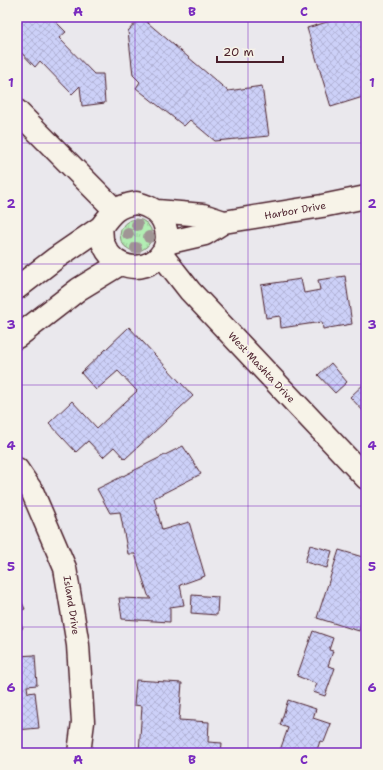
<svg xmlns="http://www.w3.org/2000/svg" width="383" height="770" font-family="'Shantell Sans',sans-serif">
	<defs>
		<pattern id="grass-tufts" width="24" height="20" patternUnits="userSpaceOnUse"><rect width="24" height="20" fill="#b2eeb3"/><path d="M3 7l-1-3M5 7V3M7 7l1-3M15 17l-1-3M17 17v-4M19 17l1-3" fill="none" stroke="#9bcc9a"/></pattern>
		<pattern id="building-cross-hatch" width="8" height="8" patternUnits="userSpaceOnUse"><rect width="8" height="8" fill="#ccd0f8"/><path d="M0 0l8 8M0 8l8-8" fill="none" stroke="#b1b2d5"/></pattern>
	</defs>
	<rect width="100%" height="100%" fill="#eae8ed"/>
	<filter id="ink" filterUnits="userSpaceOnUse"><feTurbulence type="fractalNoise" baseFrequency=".025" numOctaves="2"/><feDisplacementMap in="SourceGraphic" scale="8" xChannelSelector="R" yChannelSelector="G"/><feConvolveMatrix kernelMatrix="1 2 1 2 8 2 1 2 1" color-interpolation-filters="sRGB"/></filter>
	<g filter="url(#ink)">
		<path fill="url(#grass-tufts)" stroke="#7e866f" d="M120 235a16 16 0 1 1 32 0a16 16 0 1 1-32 0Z"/>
		<path fill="url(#building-cross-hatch)" stroke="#4a1f2b" d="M26 17H51L66 32 59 38 94 74H103L105 103 82 106 80 86 72 94 40 61 35 67 17 48V26Z
			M141 17 228 91 262 86 269 136 215 141 190 120 184 126 136 88 140 82 133 75 128 31Z
			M344 17H366V96L331 107 307 28Z
			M345 276 352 324 323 329 322 322 281 328 280 316 266 318 261 285 301 279 304 293 320 290 318 280Z
			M129 327 193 396 125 459 114 447 103 457 88 441 76 452 49 423 72 401 97 428 137 391 118 371 96 390 81 373Z
			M331 363 347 382 335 393 318 375Z
			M366 382V414L350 397Z
			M183 446 201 474 154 498 162 530 189 522 205 576 180 585 184 605 170 607V622L122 619 119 598 151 599 148 595 135 554H128L120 512 110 513 97 489Z
			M310 545 332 551 327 568 305 562Z
			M339 550 366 558V609L359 631 317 618Z
			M17 592 25 609 17 612Z
			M192 595 218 597 217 615 191 613Z
			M17 617 23 628 17 631Z
			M313 631 333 638 329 650 333 651 328 666 335 668 325 696 313 692 317 684 297 676Z
			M35 655 37 685 27 686 28 693 35 692 39 728 17 730V656Z
			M136 680 182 683 179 720 209 722 208 742 222 743 221 753H139L142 706 134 705Z
			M288 700 316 709 313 718 331 724 324 742 320 741 316 753H279L288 728 280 725Z"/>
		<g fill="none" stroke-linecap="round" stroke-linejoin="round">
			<defs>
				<path id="minor" d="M17 111 115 210
					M136 203C150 206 161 212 165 226 178 265 120 286 103 243 101 238 102 232 101 227 112 212 117 206 136 203Z
					M157 211 203 215 224 222
					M166 243 205 234 224 222 322 206 366 197
					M161 254 190 291 366 478
					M17 288 56 258 101 227
					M17 337 79 289 120 264
					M17 469 32 491 65 568 78 645 83 722 79 753"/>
			</defs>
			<use href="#minor" stroke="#4a1f2b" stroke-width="25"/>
			<use href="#minor" stroke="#f7f3e8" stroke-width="22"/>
		</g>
		<g fill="#a09695">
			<circle cx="137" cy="225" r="6"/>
			<circle cx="128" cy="234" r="6"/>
			<circle cx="149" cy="237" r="6"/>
			<circle cx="136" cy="248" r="6"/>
		</g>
	</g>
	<path fill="none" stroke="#7b2cbf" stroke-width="1" stroke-opacity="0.55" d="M135 17V753M248 17V753M17 143H366M17 264H366M17 385H366M17 506H366M17 627H366"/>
	<g text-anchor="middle" stroke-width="3.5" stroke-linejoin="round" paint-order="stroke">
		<g font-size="10" fill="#4a1f2b" stroke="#f7f3e8">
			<text transform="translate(295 210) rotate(-10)" y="4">Harbor Drive</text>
			<text transform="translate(262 367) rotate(47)" y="4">West Mashta Drive</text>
			<text transform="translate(72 605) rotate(81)" y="4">Island Drive</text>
		</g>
	</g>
	<rect width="383" height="770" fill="none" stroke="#f7f3e8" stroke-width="44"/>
	<path d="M217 56v6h66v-6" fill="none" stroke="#4a1f2b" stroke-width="2"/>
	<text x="223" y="56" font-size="12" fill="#4a1f2b" stroke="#f7f3e8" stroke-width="3" paint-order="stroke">20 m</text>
	<rect x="22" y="22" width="339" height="726" fill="none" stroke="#7b2cbf" stroke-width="1.5"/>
	<g font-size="13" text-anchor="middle" font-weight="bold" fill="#7b2cbf">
		<text x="78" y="16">A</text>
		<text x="192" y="16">B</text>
		<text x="304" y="16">C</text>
		<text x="11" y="87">1</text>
		<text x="372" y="87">1</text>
		<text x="11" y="208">2</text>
		<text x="372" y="208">2</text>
		<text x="11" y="329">3</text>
		<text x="372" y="329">3</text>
		<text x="11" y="450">4</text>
		<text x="372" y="450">4</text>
		<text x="11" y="571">5</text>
		<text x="372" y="571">5</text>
		<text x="11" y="692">6</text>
		<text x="372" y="692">6</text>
		<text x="78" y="764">A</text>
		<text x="192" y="764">B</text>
		<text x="304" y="764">C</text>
	</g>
</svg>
